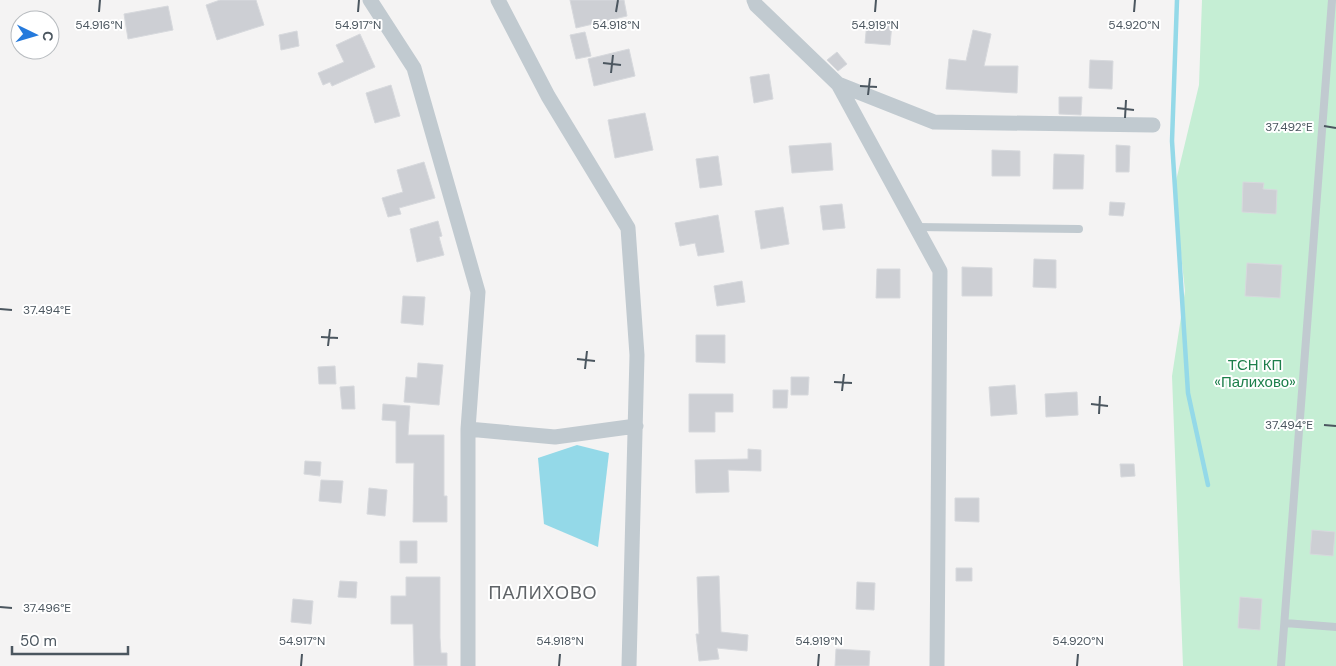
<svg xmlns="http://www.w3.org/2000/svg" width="1336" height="666" font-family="'DM Sans',sans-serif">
	<rect width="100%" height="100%" fill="#f4f3f3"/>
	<path fill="#c5eed4" d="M1202 0H1336V666H1183L1172 376 1185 291 1174 189 1199 85Z"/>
	<path fill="#94d9e8" d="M577 445 609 453 598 547 544 524 538 458Z"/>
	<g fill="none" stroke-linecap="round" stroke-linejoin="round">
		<path stroke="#94d9e8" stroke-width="4.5" d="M1177 0 1172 141 1188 393 1208 485"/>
	</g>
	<path fill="#cdcfd4" stroke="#d7d9dd" d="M220 0H256L264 25 217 40 206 5Z
		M570 0H624L627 16 576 28Z
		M168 6 173 30 128 39 124 14Z
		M867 22 892 24 890 45 865 43Z
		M973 30 991 34 984 66H1018L1017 93 946 89 949 59 966 61Z
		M297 31 299 46 281 50 279 35Z
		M585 32 591 56 576 59 570 35Z
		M360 34 375 67 332 86 330 82 323 85 318 73 344 62 336 45Z
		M629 49 635 76 594 86 588 59Z
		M837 52 847 64 838 71 827 60Z
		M1090 60 1113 61 1112 89 1089 88Z
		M769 74 773 99 754 103 750 77Z
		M391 85 400 116 375 123 366 93Z
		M1059 97H1082L1081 115 1059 114Z
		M645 113 653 150 615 158 608 120Z
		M831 143 833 170 792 173 789 146Z
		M1116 145 1130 146 1129 172H1116Z
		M992 150 1020 151V176H992Z
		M1054 154 1084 155 1083 189H1053Z
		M718 156 722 185 700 188 696 159Z
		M424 162 435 198 399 208 401 214 388 217 382 198 403 192 397 170Z
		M1243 182 1264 183 1263 189 1277 190 1276 214 1242 212Z
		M1110 202 1125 203 1123 216 1109 215Z
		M842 204 845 228 823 230 820 206Z
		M783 207 789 244 761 249 755 211Z
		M718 215 724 252 698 256 695 243 680 246 675 223Z
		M438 221 442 236 439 237 444 255 417 262 410 229Z
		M1034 259 1056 260V288L1033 287Z
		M1247 263 1282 265 1280 298 1245 296Z
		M962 267 992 268V296H962Z
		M877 269H900V298H876Z
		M742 281 745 302 717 306 714 286Z
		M403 296 425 297 423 325 401 323Z
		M696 335H725V363L696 362Z
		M418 363 443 365 439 405 404 402 406 377 417 378Z
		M335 366 336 384H319L318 367Z
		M791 377H809L808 395H791Z
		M1015 385 1017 414 991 416 989 387Z
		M354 386 355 409H342L340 387Z
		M773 390H788L787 408H773Z
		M1077 392 1078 415 1046 417 1045 394Z
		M689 394H733V412H715V432H689Z
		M383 404 410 406 408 435H444V496H447V522H413L414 463H396V421L382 420Z
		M748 449 761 450V471L728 470 729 492 696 493 695 460 748 459Z
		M305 461 321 462 320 476 304 474Z
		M1120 464H1134L1135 476 1121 477Z
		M321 480 343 481 341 503 319 501Z
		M369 488 387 490 385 516 367 514Z
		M955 498H979V522L955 521Z
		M1312 530 1335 532 1333 556 1310 554Z
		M400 541H417V563H400Z
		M956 568H972V581H956Z
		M719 576 721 632 748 635 747 651 717 648 719 659 699 661 696 634H699L697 577Z
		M406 577H440V638L441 653H447V666H414L413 624H391V596H406Z
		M340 581 357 582 356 598 338 597Z
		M857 582 875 583 874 610 856 609Z
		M1240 597 1262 599 1260 630 1238 628Z
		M293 599 313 601 311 624 291 622Z
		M836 649 870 651 869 666H835Z"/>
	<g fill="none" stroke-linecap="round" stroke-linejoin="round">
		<path stroke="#c1cad0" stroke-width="8" d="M916 227 1079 229
			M1285 623 1336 627
			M1281 666 1332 0"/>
		<path stroke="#c1cad0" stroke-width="15" d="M370 0 414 68 478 292 468 429V666
			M498 0 548 96 628 228 637 355 629 666
			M754 0 756 5 838 84 940 271 937 666
			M838 84 934 122 1153 125
			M468 429 555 437 636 426"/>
	</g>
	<path fill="none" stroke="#4b565f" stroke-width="2" d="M99 12 100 0M358 12 359 0M616 12 618 0M875 12 876 0M1134 12 1135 0M603 63 621 65M611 73 613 55M860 86 877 87M868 95 870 78M1117 108 1134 110M1125 118 1126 100M1324 126 1336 128M0 309 12 310M321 337 338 338M328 346 330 329M577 359 595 361M585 369 587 351M834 382 852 383M842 391 844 374M1091 404 1108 406M1099 414 1100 396M1324 425 1336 426M0 607 12 608M301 666 302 654M559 666 560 654M818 666 819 654M1077 666 1078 654"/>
	<g text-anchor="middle" stroke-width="4" stroke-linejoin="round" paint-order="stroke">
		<g font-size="15" fill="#1d7f4b" stroke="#fff">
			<text x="1255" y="370">ТСН КП<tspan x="1255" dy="17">«Палихово»</tspan></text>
		</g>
		<g font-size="18" letter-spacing="1" fill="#5f6367" stroke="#fff">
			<text x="543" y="599">ПАЛИХОВО</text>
		</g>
	</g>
	<g font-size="12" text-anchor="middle" fill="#4b565f" stroke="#fff" stroke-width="4" stroke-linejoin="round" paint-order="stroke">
		<text x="99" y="29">54.916°N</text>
		<text x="358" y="29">54.917°N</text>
		<text x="616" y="29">54.918°N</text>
		<text x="875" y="29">54.919°N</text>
		<text x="1134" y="29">54.920°N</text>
		<text x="1289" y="131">37.492°E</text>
		<text x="47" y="314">37.494°E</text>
		<text x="1289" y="429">37.494°E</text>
		<text x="47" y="612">37.496°E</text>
		<text x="302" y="645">54.917°N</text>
		<text x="560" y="645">54.918°N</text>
		<text x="819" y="645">54.919°N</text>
		<text x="1078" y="645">54.920°N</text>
	</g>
	<g transform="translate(35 35) rotate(95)"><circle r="24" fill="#ffffff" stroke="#b7bbbf"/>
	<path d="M0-4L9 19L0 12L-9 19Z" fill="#257adc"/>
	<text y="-8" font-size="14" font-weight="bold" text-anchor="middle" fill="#4b565f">С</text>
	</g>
	<path d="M12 646v8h116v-8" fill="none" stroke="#4b565f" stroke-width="2.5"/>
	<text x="20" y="646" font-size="15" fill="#4b565f" stroke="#ffffff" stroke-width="4" paint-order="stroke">50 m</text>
</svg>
